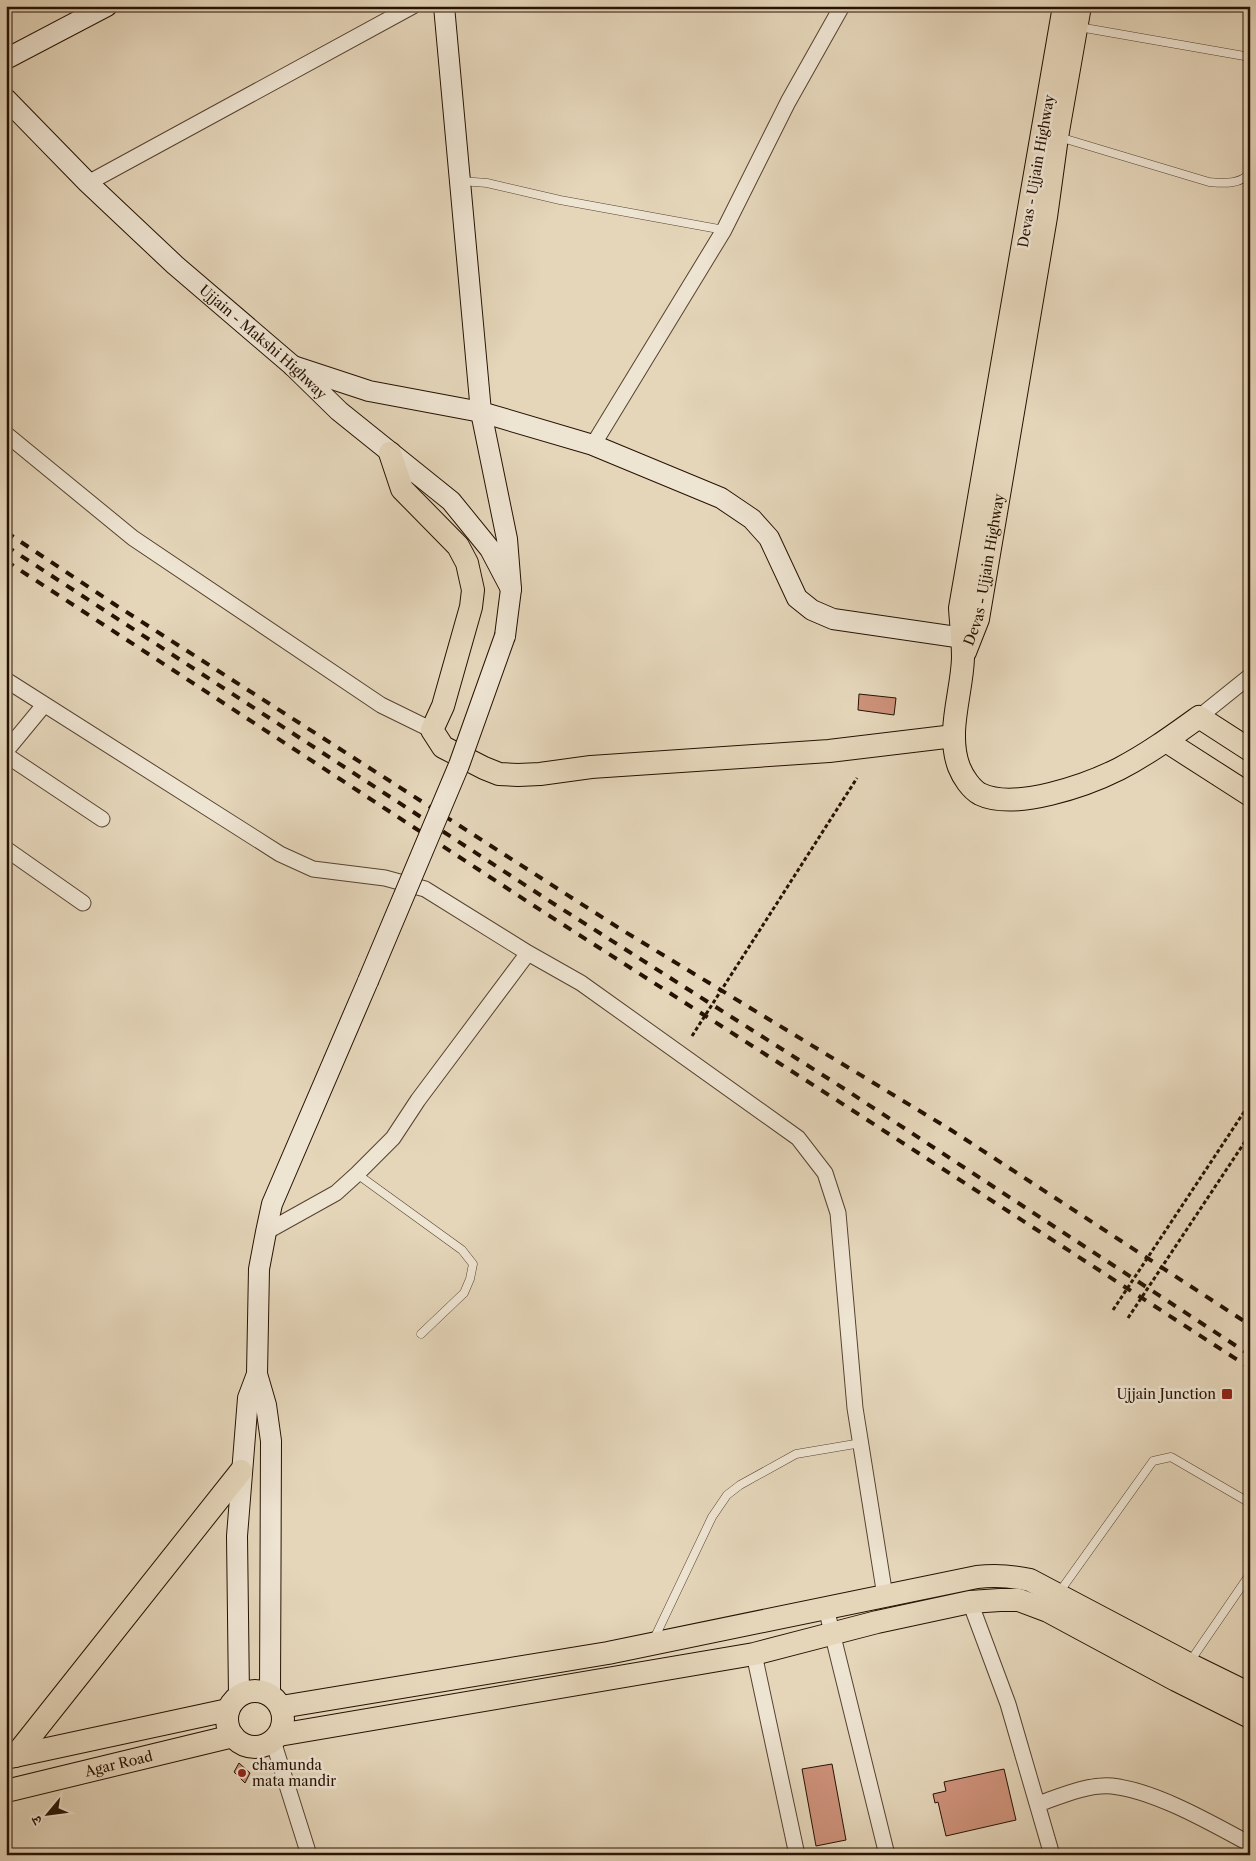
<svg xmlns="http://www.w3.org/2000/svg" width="1256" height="1861" font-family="'Libre Caslon Text','Noto Serif Devanagari',serif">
	<rect width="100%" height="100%" fill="#e5d6ba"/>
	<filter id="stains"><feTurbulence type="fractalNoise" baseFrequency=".004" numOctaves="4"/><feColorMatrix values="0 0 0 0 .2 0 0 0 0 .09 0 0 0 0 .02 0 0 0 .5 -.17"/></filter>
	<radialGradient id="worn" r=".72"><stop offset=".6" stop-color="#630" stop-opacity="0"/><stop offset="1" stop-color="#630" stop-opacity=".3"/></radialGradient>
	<path fill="#ce927b" stroke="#261102" d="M859 694 896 698 894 715 858 710Z
		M239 1763 250 1773 245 1783 234 1772Z
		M832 1764 846 1840 816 1846 802 1769Z
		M1004 1769 1016 1820 946 1836 938 1802 935 1803 933 1794 946 1791 944 1782Z"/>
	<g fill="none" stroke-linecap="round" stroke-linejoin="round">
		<defs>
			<path id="lane" d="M1079 27 1250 57
				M1059 137 1209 182C1223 183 1240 185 1250 173
				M461 181 487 183 560 200 724 230
				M357 1174 462 1250 473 1264 470 1279 464 1293 421 1334
				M1058 1594 1153 1461 1171 1457 1250 1503
				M654 1639 712 1517 727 1495 740 1485 796 1454 861 1443
				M1189 1663 1250 1574"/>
			<path id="street" d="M88 183 413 6
				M6 434 133 538 381 705 432 730
				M593 445 724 230 788 102 842 6
				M6 680 280 854 313 869 385 878 425 889 528 953 581 983 798 1138 825 1173 838 1213 855 1408 885 1596
				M1199 717 1250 676
				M6 751 44 705
				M6 755 102 819
				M6 849 83 903
				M266 1232 336 1193 357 1174 393 1138 418 1100 528 953
				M970 1602 1008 1704 1052 1855
				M826 1608 887 1855
				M754 1654 797 1855
				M273 1741 309 1855
				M1038 1804C1061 1796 1087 1784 1112 1786 1156 1791 1211 1823 1250 1844"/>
			<g id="secondary">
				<path d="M444 6 481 412 507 539 511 589 505 636"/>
				<path d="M6 59 107 6"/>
				<path id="s1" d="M6 99 88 183 175 265 293 366 339 411 451 501 490 549 511 589"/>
				<path d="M293 366 369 391 481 412 593 445 721 498 752 519 769 538 797 598 812 610 833 619 970 639"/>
				<path d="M270 1695 271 1441 266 1405 257 1374 259 1269 266 1232 272 1204 368 981"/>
				<path d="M239 1696 237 1536 248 1398 257 1374"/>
			</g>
			<g id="primary">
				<path d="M1064 6 960 608C961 624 963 641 963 658 962 693 946 732 959 767 963 777 971 789 980 794 1015 811 1087 785 1119 769 1148 754 1174 735 1199 717L1250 750"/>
				<path d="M390 453 402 489 458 546 467 563 473 590 471 607 443 706 432 730 443 747 484 768 499 774 518 775 540 774 591 767 829 751 954 736"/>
				<path id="s2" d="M965 652 978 619 1046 217 1057 137 1080 6"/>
				<path d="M1166 741 1250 795"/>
				<circle cx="255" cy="1719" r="28"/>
				<path d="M281 1707 608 1653 977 1577C995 1575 1012 1576 1030 1580L1189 1664 1250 1694"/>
				<path d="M279 1735 754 1654 877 1622 970 1602 1000 1600H1019L1048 1611 1176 1680 1250 1717"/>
				<path d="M15 1756 241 1471"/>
				<path d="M10 1757 228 1710"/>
				<path id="s3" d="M6 1791 233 1736"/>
			</g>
		</defs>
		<use href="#lane" stroke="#564230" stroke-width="9"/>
		<use href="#street" stroke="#564230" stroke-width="17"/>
		<use href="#secondary" stroke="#261102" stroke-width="22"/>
		<use href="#primary" stroke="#261102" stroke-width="24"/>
		<use href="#lane" stroke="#eee4d2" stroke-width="8"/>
		<use href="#street" stroke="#eee4d2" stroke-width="15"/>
		<use href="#secondary" stroke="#eee4d2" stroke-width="20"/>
		<use href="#primary" stroke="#e5d6ba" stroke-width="22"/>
		<path stroke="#261102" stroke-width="4" stroke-dasharray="9 9" stroke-linecap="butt" d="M6 532 114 604 622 930 951 1130 1250 1325
			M6 546 551 902 843 1088 1250 1355
			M6 561 545 913 835 1099 1250 1368"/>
		<defs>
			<path id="secondary-bridge" d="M368 981 459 765 505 636"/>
		</defs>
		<use href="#secondary-bridge" stroke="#261102" stroke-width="22" stroke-linecap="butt"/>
		<path stroke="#261102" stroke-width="3" stroke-dasharray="4 2.5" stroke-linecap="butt" d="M692 1036 857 778
			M1113 1310 1250 1103
			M1128 1318 1250 1134"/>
		<use href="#secondary-bridge" stroke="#eee4d2" stroke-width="20"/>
	</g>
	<g fill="#8f2418" stroke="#eee4d2" stroke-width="2">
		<rect x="1221" y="1388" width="12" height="12" rx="2.5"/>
		<circle cx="242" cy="1773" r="5"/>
	</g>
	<g text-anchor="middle" stroke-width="5" stroke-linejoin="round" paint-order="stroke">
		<g font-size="14" fill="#261102" stroke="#eee4d2">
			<text transform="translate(1036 171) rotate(-80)" y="5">Devas - Ujjain Highway</text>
			<text dy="5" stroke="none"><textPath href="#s1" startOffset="354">Ujjain - Makshi Highway</textPath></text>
			<text dy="5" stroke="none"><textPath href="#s2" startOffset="85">Devas - Ujjain Highway</textPath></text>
			<text dy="5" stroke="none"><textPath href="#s3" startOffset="116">Agar Road</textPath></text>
		</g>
		<g font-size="14" fill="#261102" stroke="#eee4d2" text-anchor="end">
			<text x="1216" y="1399">Ujjain Junction</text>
			<text x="252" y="1770" text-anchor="start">chamunda<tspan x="252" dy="16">mata mandir</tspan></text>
		</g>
	</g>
	<rect width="1256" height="1861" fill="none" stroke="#e5d6ba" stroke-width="25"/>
	<rect x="8" y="8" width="1241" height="1846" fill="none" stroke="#261102" stroke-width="2.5"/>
	<rect x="12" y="12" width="1231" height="1836" fill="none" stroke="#261102"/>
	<g transform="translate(48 1814) rotate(241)" stroke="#eee4d2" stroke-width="4" paint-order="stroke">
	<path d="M0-4L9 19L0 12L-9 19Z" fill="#261102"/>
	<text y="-8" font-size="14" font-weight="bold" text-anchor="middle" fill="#261102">उ</text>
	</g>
	<rect width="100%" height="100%" filter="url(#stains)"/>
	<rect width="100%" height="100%" fill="url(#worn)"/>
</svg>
